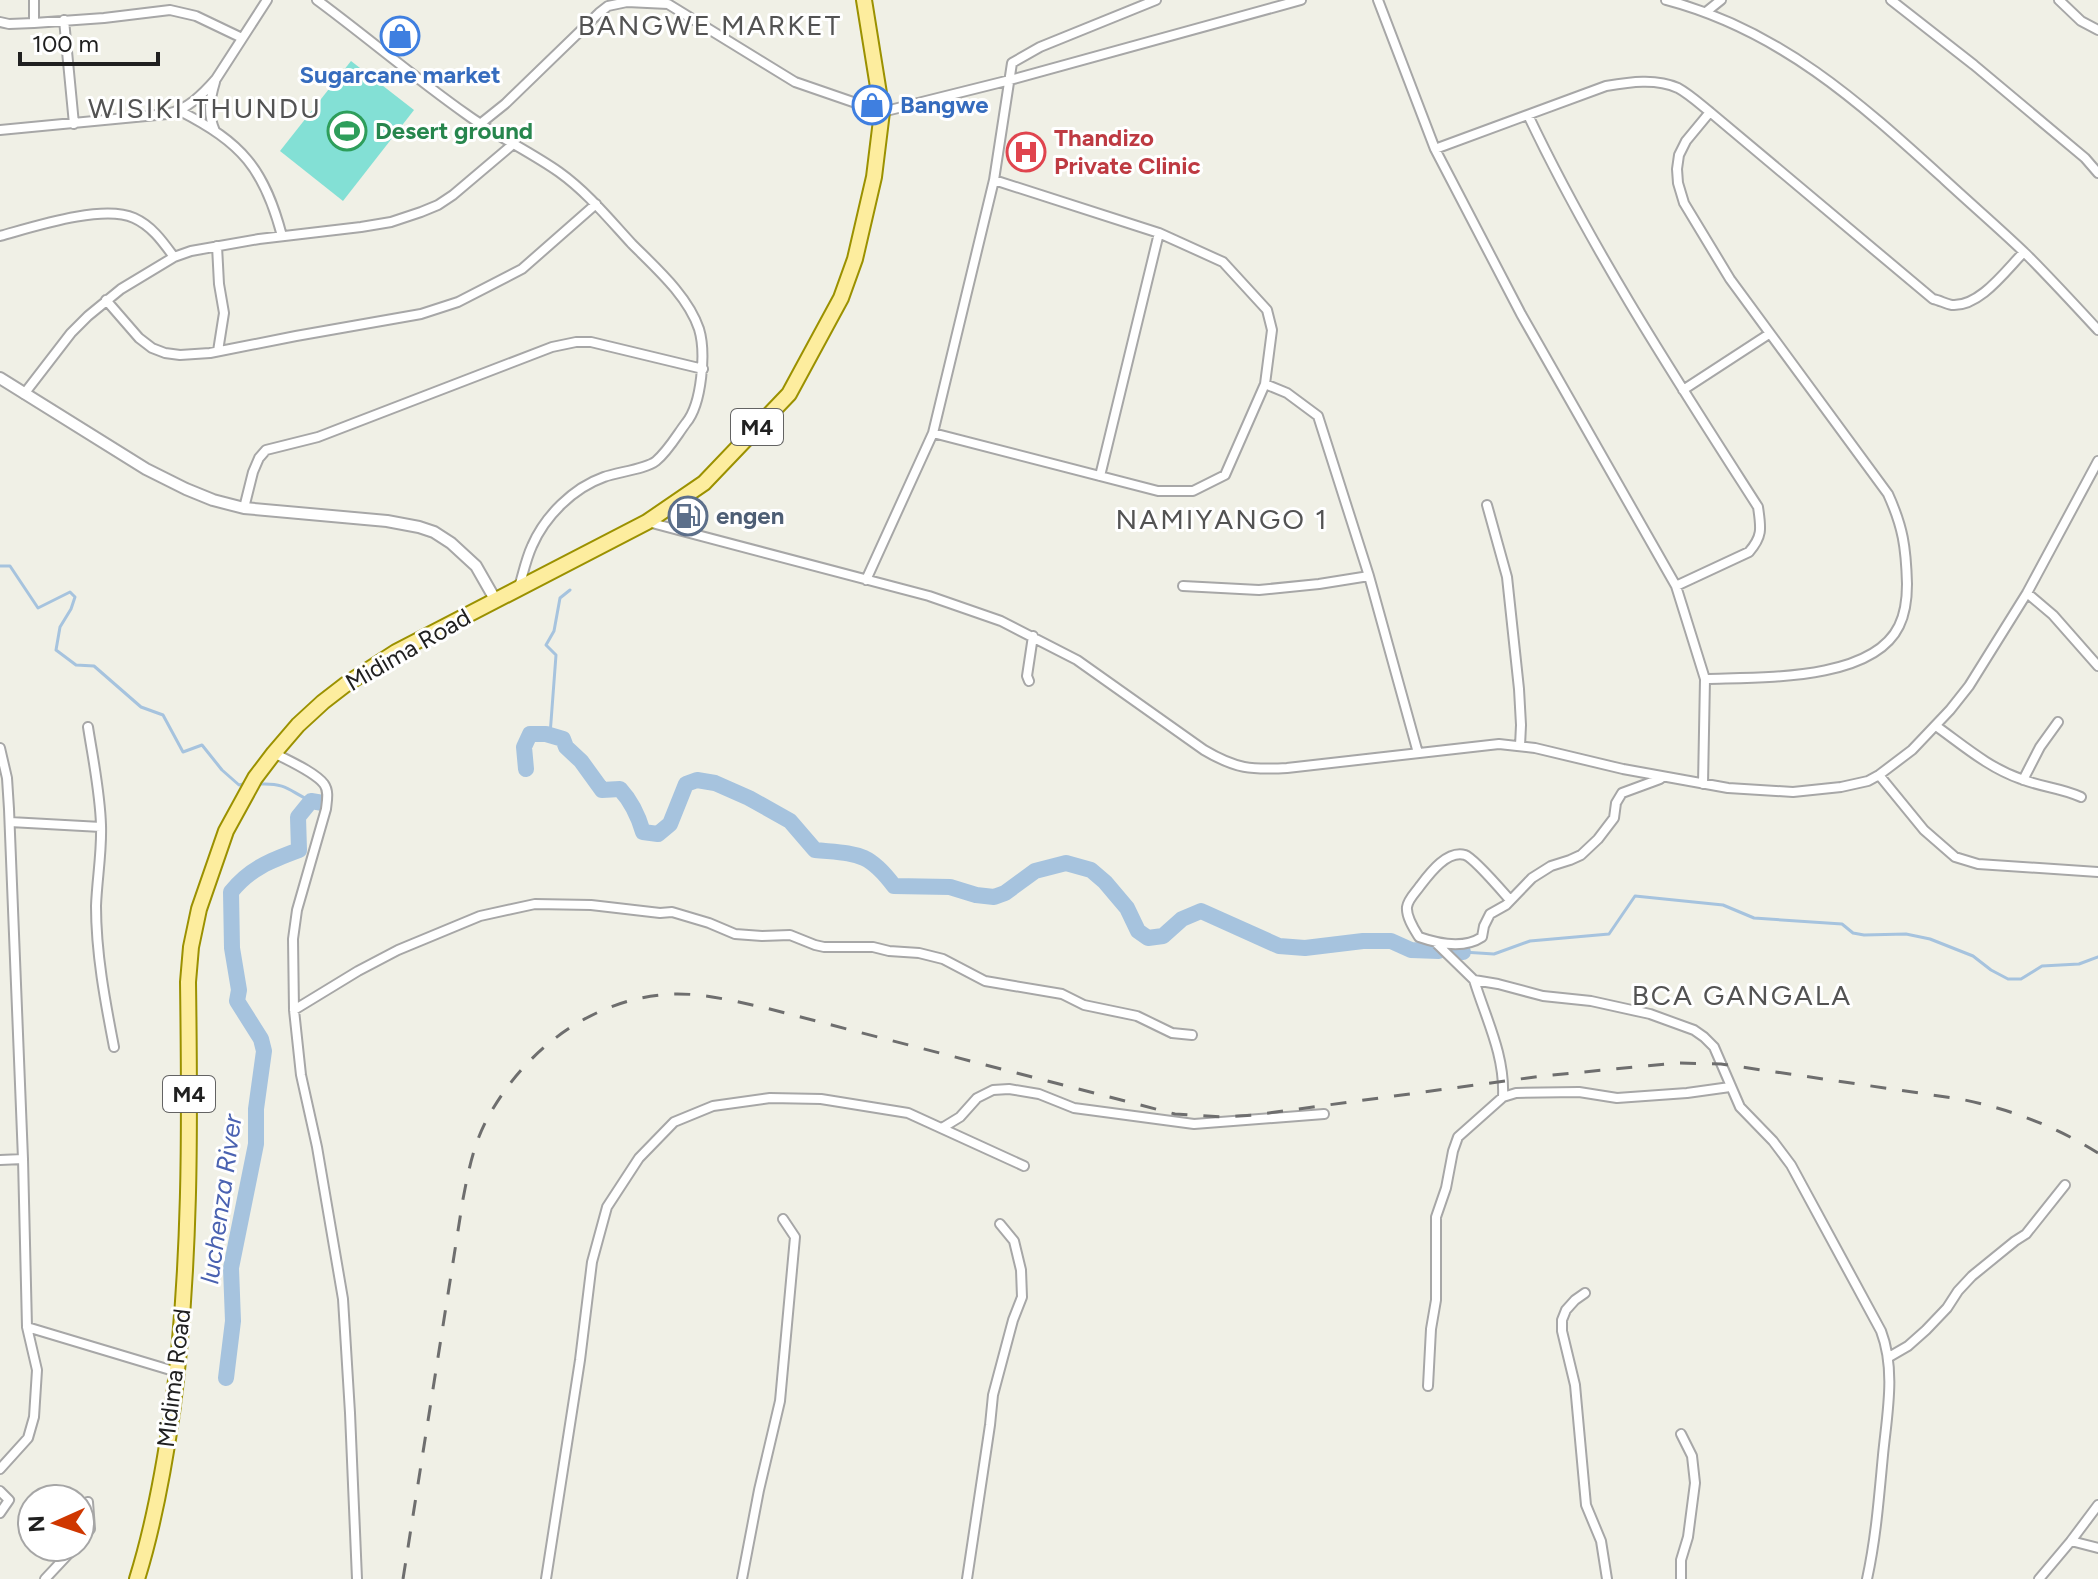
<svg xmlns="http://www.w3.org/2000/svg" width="2098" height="1579" font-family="Figtree,sans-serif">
	<rect width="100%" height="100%" fill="#f0f0e6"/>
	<path fill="#83e0d5" d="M351 61 414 110 343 201 280 151Z"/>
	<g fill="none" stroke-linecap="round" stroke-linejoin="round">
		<path stroke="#a6c3de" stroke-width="3" d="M0 566H10L38 608 70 592 75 597 71 609 60 627 56 650 76 665 94 666 141 707 163 715 183 752 202 745 222 770 239 785 243 784
			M550 735 556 655 546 645 554 631 560 598 570 590
			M261 784C288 783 290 792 311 801
			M1463 952 1494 954 1530 941 1609 934 1635 896 1723 905 1754 918 1842 924 1853 933 1864 935 1906 934 1930 939 1973 956 1991 970 2008 979H2021L2042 966 2079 964 2098 957"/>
		<path stroke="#a6c3de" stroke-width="16" d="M526 769 524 747 530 734H546L563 739 566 747 581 761 602 790 620 789C632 802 638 815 643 832L658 834 670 824 686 784 697 780 715 783 749 798 790 821 815 850C856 854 868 851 894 886L950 887 976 895 994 897 1005 893 1035 871 1066 863 1091 870 1105 882 1127 908 1138 931 1148 938 1163 936 1182 919 1201 911 1279 946 1305 948 1363 941H1391L1411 950 1439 951
			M1447 951 1463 952
			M226 1378 233 1321 231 1268 256 1144V1109L264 1051 261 1039 237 1001 239 990 232 948 231 892C250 868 272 860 299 850L298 817 311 801 323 803"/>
		<defs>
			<path id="minor" d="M34 0V23L104 18 170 10 196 16 242 38
				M317 0C367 37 415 78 466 114 496 136 529 151 559 172 587 192 609 219 632 244 656 268 688 296 699 329 706 352 702 404 686 423 677 435 668 451 656 461 646 469 618 472 604 477 573 488 545 516 532 546 526 559 523 574 519 587
				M1378 0 1435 149 1521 314 1676 586 1705 679 1703 784
				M1666 0C1780 30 1859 102 1945 180 1972 205 2000 229 2026 254 2051 279 2074 304 2098 330
				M1891 0 1974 65 2085 158 2098 173
				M2059 0 2081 21 2098 30
				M1706 12 1721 0
				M64 20 74 124
				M0 22 9 24 34 23
				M180 111C242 143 264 168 282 236
				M1710 112 1933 299C1939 300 1946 304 1952 305 1980 307 2006 270 2024 252
				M1528 115C1593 252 1676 379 1758 507 1761 528 1763 536 1749 552L1676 586
				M480 124 505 104 599 13 608 6 627 2 668 4 795 82 882 112 1010 80 1301 0
				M0 130 167 114C188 109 202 95 216 79L267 0
				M215 131C207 113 210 99 215 82
				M1435 149 1606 86C1630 82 1656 78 1678 88 1689 94 1700 104 1710 112L1686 141 1679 155 1677 169 1678 183 1684 203 1730 279 1888 494C1903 527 1906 547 1907 584 1907 597 1905 614 1899 626 1872 682 1758 677 1705 679
				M0 236C33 227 102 204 134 218 152 226 163 242 174 257
				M217 246 219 284 224 313 218 351
				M106 300 139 338 152 348 165 353 180 355 210 353 296 336 421 314 458 302 522 269 596 204
				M1265 384 1287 393 1318 416 1369 576 1418 753
				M1683 390 1769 334
				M24 394 71 333 88 316 121 289 174 257 191 251 259 239 361 227 391 222 421 212 438 205 453 195 512 145
				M933 433 994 180 1012 63 1040 47 1156 0
				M1100 476 1159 233
				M1487 505 1507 577 1519 689 1521 725 1520 746
				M244 508 253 472 259 458 266 450 318 437 552 347 576 342H591L703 369
				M648 522 929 596 1001 621 1077 660 1204 750C1236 769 1251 770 1287 768L1499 744 1535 748 1623 769 1728 788 1793 792 1841 787 1868 781 1879 775 1912 750 1950 710 1969 686 2027 593 2098 461
				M866 580 933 433 1158 491H1193L1225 475 1265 384 1272 330 1267 310 1223 262 1159 233 994 180
				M1183 586 1259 590 1319 584 1369 576
				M2027 593 2053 615 2098 666
				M1029 681 1027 676 1033 636
				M1936 726C1964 746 1989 768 2021 779 2041 787 2062 788 2081 797
				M88 727C93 759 100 792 101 825 102 852 97 879 96 906 96 953 105 1001 114 1047
				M0 748 7 778 9 809 23 1159 27 1327 37 1370 34 1417 28 1438 0 1469
				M274 753C287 760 315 772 324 784 329 791 327 800 326 809L297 910 293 939 294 1010 301 1075 317 1147 343 1299 350 1413 357 1579
				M1879 775 1924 830 1955 857 1978 864 2098 872
				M2023 780 2040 747 2058 722
				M10 822 101 827
				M1510 900C1502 891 1474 858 1465 855 1447 850 1430 873 1420 886 1416 892 1408 899 1407 907 1406 917 1414 929 1419 937 1439 944 1464 949 1482 937L1484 926 1490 914 1506 905 1532 878 1551 866 1570 860 1581 855 1598 839 1614 818 1616 803 1622 793 1660 779
				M1435 942 1474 980 1498 984 1543 996 1591 1001 1650 1014 1694 1030 1704 1037 1714 1047 1740 1107 1773 1141 1791 1165 1881 1331C1896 1370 1887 1414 1883 1455 1879 1497 1876 1538 1867 1579
				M1474 980C1486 1019 1505 1055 1503 1097
				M294 1010 358 971 398 950 480 916 535 904 591 905 660 913 672 912 709 923 735 934 762 936 790 935 815 945 824 947H873L889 951 919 953 943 959 985 981 1062 994 1084 1005 1137 1016 1172 1033 1192 1035
				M942 1128 960 1117 977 1098 993 1090 1009 1089 1039 1094 1074 1108 1194 1124 1324 1114
				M0 1160 23 1159
				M1585 1293 1575 1300 1566 1310 1562 1320V1331L1575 1385 1586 1505 1601 1541 1607 1579
				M27 1327 177 1372
				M1889 1357 1908 1346 1926 1330 1947 1308 1958 1291 1972 1276 2015 1241 2026 1234 2065 1185
				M1428 1386 1431 1329 1436 1300V1217L1446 1188 1453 1151 1458 1137 1503 1097 1516 1093 1579 1092 1617 1098 1687 1093 1730 1087
				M1681 1434 1692 1456 1695 1483 1688 1537 1681 1560V1579
				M0 1491 9 1500 0 1513
				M80 1541 90 1529 88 1502
				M2071 1541 2098 1548
				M45 1579 75 1547
				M546 1579 580 1360 592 1262 607 1207 639 1158 674 1122 713 1106 770 1098 821 1099 908 1113 1024 1166
				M742 1579 759 1490 780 1401 795 1237 783 1219
				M967 1579 990 1425 993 1395 1013 1320 1022 1297 1021 1270 1014 1241 1000 1224
				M2039 1579 2071 1541 2098 1505"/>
			<path id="tertiary" d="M0 378 146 469 186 489 213 500 244 508 387 521 419 527 434 532 451 543 476 566 496 601"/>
			<path id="primary" d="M137 1579C154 1525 164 1468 172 1413 191 1270 190 1126 188 982L191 947 199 909 226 831 255 778 274 753 298 725 323 702 345 685 396 652 647 522 704 483 789 394 841 298 855 259 874 177 882 112 864 0"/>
		</defs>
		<use href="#minor" stroke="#a7a7a7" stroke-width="12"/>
		<use href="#tertiary" stroke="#a7a7a7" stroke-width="14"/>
		<use href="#primary" stroke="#9b9100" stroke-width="18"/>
		<use href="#minor" stroke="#fff" stroke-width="8"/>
		<use href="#tertiary" stroke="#fff" stroke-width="10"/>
		<use href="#primary" stroke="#fded9e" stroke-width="14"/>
		<path stroke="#6e6e6e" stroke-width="3" stroke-dasharray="16 16" stroke-linecap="butt" d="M403 1579 463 1199C468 1173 473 1147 485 1123 521 1053 590 998 672 994 703 993 733 1001 762 1007L1175 1114 1223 1117 1254 1115 1542 1076 1676 1063 1721 1064 1960 1099C2010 1109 2055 1126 2098 1153"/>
	</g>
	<defs>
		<symbol id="shop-ring" viewBox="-11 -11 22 22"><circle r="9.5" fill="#fff" stroke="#3f7fe0" stroke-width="1.5"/><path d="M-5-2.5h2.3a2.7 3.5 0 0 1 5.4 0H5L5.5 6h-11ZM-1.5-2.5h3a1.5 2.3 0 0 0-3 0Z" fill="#3f7fe0"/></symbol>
		<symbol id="stadium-ring" viewBox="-11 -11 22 22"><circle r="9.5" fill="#fff" stroke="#2e9e5b" stroke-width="1.5"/><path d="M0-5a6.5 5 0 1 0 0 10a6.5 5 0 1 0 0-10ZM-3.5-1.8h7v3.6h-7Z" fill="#2e9e5b"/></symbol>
		<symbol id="hospital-ring" viewBox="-11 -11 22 22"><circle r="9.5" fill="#fff" stroke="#e0444e" stroke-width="1.5"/><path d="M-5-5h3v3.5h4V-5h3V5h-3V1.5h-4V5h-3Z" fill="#e0444e"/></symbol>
		<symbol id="fuel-ring" viewBox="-11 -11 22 22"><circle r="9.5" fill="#fff" stroke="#5c6f8a" stroke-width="1.5"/><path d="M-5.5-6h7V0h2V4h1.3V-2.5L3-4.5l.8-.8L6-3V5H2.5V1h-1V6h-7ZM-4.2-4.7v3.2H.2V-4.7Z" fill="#5c6f8a"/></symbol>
	</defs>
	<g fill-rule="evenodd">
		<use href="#shop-ring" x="378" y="14" width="44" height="44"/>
		<use href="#shop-ring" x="850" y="83" width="44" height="44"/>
		<use href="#stadium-ring" x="325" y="109" width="44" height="44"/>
		<use href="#hospital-ring" x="1004" y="130" width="44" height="44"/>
		<use href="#fuel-ring" x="666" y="494" width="44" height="44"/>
	</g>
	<g text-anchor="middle" stroke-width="6" stroke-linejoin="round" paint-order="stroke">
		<g fill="#fff" stroke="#636363" stroke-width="2">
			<rect x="731" y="409" width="52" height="36" rx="6"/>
			<rect x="163" y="1076" width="52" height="36" rx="6"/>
		</g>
		<g font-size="22" font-weight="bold" fill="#202020">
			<text x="757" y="435">M4</text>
			<text x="189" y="1102">M4</text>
		</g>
		<g font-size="24" font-weight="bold" fill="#366cbe" stroke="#fff">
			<text x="400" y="83">Sugarcane market</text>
			<text x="900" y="113" text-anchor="start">Bangwe</text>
		</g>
		<g font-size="24" font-weight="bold" fill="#27864d" stroke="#fff" text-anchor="start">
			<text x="375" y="139">Desert ground</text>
		</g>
		<g font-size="24" font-weight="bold" fill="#be3a42" stroke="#fff" text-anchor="start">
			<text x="1054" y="146">Thandizo<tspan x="1054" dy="28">Private Clinic</tspan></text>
		</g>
		<g font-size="24" font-weight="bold" fill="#4e5e75" stroke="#fff" text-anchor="start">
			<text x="716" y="524">engen</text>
		</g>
		<g font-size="24" fill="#202020" stroke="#fff">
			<text transform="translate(408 650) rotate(-30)" y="8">Midima Road</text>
			<text transform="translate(174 1378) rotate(-83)" y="8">Midima Road</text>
		</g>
		<g font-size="26" font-style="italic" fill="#4a62b1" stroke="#fff">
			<text transform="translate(221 1199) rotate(-82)" y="9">luchenza River</text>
		</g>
		<g font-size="28" letter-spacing="2" fill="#535353" stroke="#fff">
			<text x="710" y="35">BANGWE MARKET</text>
			<text x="205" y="118">WISIKI THUNDU</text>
			<text x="1222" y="529">NAMIYANGO 1</text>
			<text x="1742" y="1005">BCA GANGALA</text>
		</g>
	</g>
	<g transform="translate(56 1523) rotate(267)"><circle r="38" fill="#ffffff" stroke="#a6a6a6" stroke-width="2"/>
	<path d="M0-6L14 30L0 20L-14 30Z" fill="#cf3700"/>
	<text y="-12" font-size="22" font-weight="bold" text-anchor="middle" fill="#202020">N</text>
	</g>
	<path d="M20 52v12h138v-12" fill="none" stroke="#202020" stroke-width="4"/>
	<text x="32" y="52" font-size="24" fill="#202020" stroke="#ffffff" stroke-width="6" paint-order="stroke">100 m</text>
</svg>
